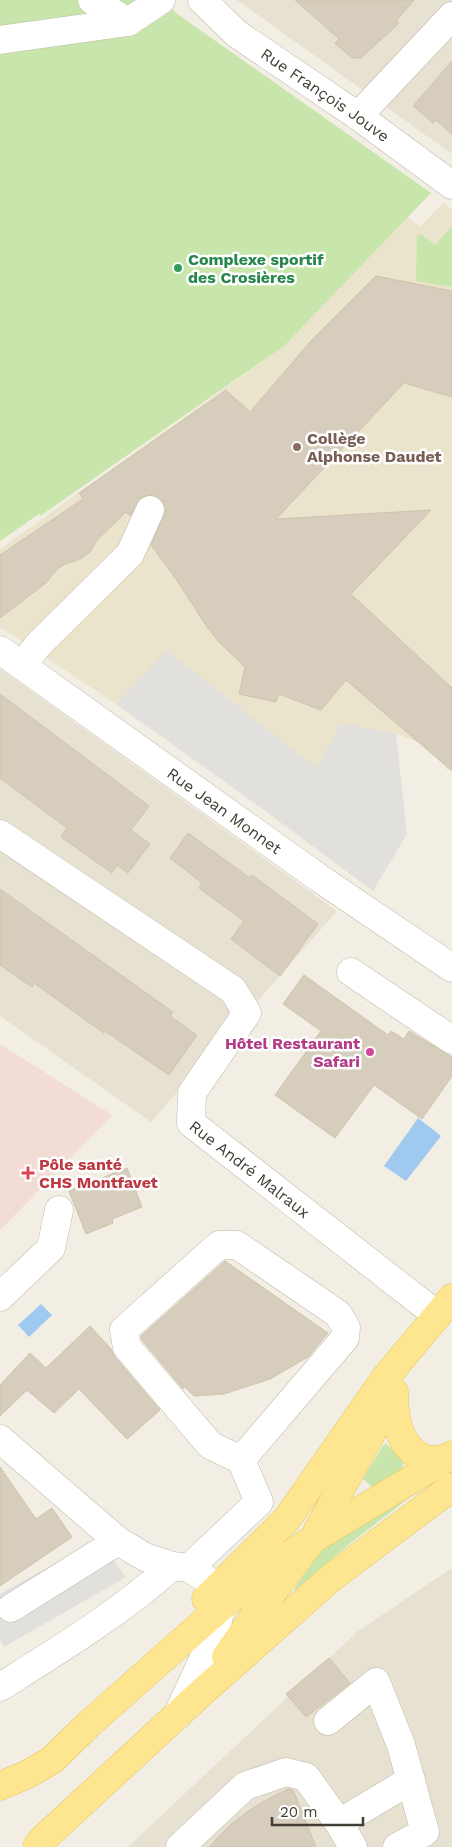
<svg xmlns="http://www.w3.org/2000/svg" width="452" height="1847" font-family="'Work Sans',sans-serif">
	<rect width="100%" height="100%" fill="#f2eee3"/>
	<path fill="#e6e1d1" d="M237 0H452V154Z
		M0 669 337 911 151 1122 0 1016Z
		M452 1568V1847H128L358 1631Z"/>
	<path fill="#ebe4cd" d="M443 203 452 209V768L446 770V749H438L396 734 317 769 166 651 116 704 0 627V549L284 346 407 217 420 227Z"/>
	<path fill="#f3dcd6" d="M0 1044 112 1115 0 1230Z"/>
	<path fill="#c8e6ab" d="M0 0H165L176 13 431 193 284 346 40 516 39 514 0 541Z
		M452 226V287L416 281 417 236 421 234 435 245Z
		M387 1444 403 1462 402 1469 372 1487 363 1479 383 1445Z
		M423 1487 352 1542 295 1590 294 1589 322 1550 331 1541Z"/>
	<path fill="#e2e0dc" d="M166 650 317 768 341 723 396 734 407 834 373 891 253 802 116 704Z
		M82 1548 105 1549 126 1577 4 1647 0 1639V1594Z"/>
	<path fill="#9fc9ef" d="M418 1118 441 1136 406 1181 384 1166Z
		M41 1304 52 1315 29 1337 18 1325Z"/>
	<path fill="#d6cdbc" stroke="#cec3ac" d="M295 0H414L396 21 399 23 361 58H352L335 43 339 39Z
		M452 61V134L436 120 433 123 413 106Z
		M376 276 452 291V397L404 383 276 519 431 510 351 594 452 688V771L346 680 321 710 279 694 276 702 239 694 245 667 219 642 207 627 176 579 151 545 164 516 166 509 162 501 156 496 148 495 141 498 130 516 126 512 97 540 90 552 80 559 65 564 57 569 46 583 0 618V555L83 499 79 493 226 390 250 412 310 342Z
		M0 694 149 806 131 830 150 844 128 873 117 865 112 873 61 837 67 828 0 778Z
		M188 833 250 878 252 875 318 924 280 976 231 939 244 921 199 888 202 883 170 858Z
		M0 889 173 1012 170 1016 197 1035 169 1075 105 1031 104 1033 34 983 32 987 0 965Z
		M304 975 388 1035 391 1031 404 1039 409 1031 452 1057V1076L422 1119 374 1085 335 1138 275 1095 321 1031 283 1004Z
		M127 1168 142 1207 112 1219 113 1223 86 1234 69 1191Z
		M225 1261 328 1333 308 1357 270 1379 224 1394 194 1396 185 1387 183 1389 142 1340 141 1336Z
		M90 1326 111 1349 115 1357 160 1410 127 1439 79 1389 54 1413 27 1390 0 1416V1385L30 1353 46 1368Z
		M0 1467 36 1519 52 1508 72 1537 0 1586Z
		M329 1658 350 1683 306 1717 286 1694Z
		M288 1789 293 1790 316 1847H209L230 1825 247 1812 264 1801Z"/>
	<g fill="none" stroke-linecap="round" stroke-linejoin="round">
		<defs>
			<g id="minor">
				<path d="M92 0 128 22"/>
				<path id="s1" d="M202 0 237 34 358 116 452 185"/>
				<path d="M0 40 128 22 161 0"/>
				<path d="M358 116 452 16"/>
				<path id="s2" d="M0 650 319 878 452 968"/>
				<path d="M22 666 38 645 130 554 150 510"/>
				<path id="s3" d="M0 834 233 990 247 1013 192 1093 191 1123 437 1315"/>
				<path d="M351 972 452 1040"/>
				<path d="M0 1297 51 1248 59 1210"/>
				<path d="M0 1439 118 1541 145 1557 172 1566 189 1568 202 1576 217 1588 221 1607 218 1620 207 1651 177 1716"/>
				<path d="M189 1568 259 1502 241 1460 210 1445 127 1347 124 1330 219 1245H237L338 1314 346 1327 345 1338 241 1460"/>
				<path d="M11 1608 118 1541"/>
				<path d="M0 1687C59 1650 120 1613 172 1566"/>
				<path d="M328 1721 376 1682 401 1745 425 1832 397 1847"/>
				<path d="M339 1823 411 1780"/>
				<path d="M180 1847 245 1786 286 1772 306 1777 339 1823 353 1847"/>
			</g>
			<path id="major" d="M394 1392C394 1416 398 1447 423 1458 429 1461 437 1459 443 1459
				M206 1599 287 1519 386 1377 452 1298
				M226 1657 255 1615 313 1539 394 1392
				M0 1786 28 1774 52 1760 89 1724 221 1607 265 1572 313 1539 452 1455
				M37 1847 42 1840 201 1693 331 1578 452 1487"/>
		</defs>
		<use href="#minor" stroke="#c0b9a9" stroke-width="29"/>
		<use href="#major" stroke="#e3c460" stroke-width="29"/>
		<use href="#minor" stroke="#fff" stroke-width="28"/>
		<use href="#major" stroke="#fee690" stroke-width="28"/>
	</g>
	<circle fill="#2e9e5b" stroke="#fff" stroke-width="2" cx="178" cy="268" r="5"/>
	<circle fill="#8d6e63" stroke="#fff" stroke-width="2" cx="297" cy="447" r="5"/>
	<circle fill="#d1479c" stroke="#fff" stroke-width="2" cx="370" cy="1052" r="5"/>
	<path fill="#e0444e" stroke="#fff" stroke-width="2" d="M25.5 1165.5h5v5h5v5h-5v5h-5v-5h-5v-5h5z"/>
	<g text-anchor="middle" stroke-width="5" stroke-linejoin="round" paint-order="stroke">
		<g font-size="16" fill="#433e34" stroke="#fff">
			<text dy="6" stroke="none"><textPath href="#s1" startOffset="156">Rue François Jouve</textPath></text>
			<text dy="6" stroke="none"><textPath href="#s2" startOffset="276">Rue Jean Monnet</textPath></text>
			<text dy="6" stroke="none"><textPath href="#s3" startOffset="509">Rue André Malraux</textPath></text>
		</g>
		<g font-size="16" font-weight="bold" fill="#27864d" stroke="#fff" text-anchor="start">
			<text x="188" y="265">Complexe sportif<tspan x="188" dy="18">des Crosières</tspan></text>
		</g>
		<g font-size="16" font-weight="bold" fill="#785e54" stroke="#fff" text-anchor="start">
			<text x="307" y="444">Collège<tspan x="307" dy="18">Alphonse Daudet</tspan></text>
		</g>
		<g font-size="16" font-weight="bold" fill="#b23c85" stroke="#fff" text-anchor="end">
			<text x="360" y="1049">Hôtel Restaurant<tspan x="360" dy="18">Safari</tspan></text>
		</g>
		<g font-size="16" font-weight="bold" fill="#be3a42" stroke="#fff" text-anchor="start">
			<text x="39" y="1170">Pôle santé<tspan x="39" dy="18">CHS Montfavet</tspan></text>
		</g>
	</g>
	<path d="M272 1817v8h91v-8" fill="none" stroke="#433e34" stroke-width="2.5"/>
	<text x="280" y="1817" font-size="15" fill="#433e34" stroke="#ffffff" stroke-width="4" paint-order="stroke">20 m</text>
</svg>
